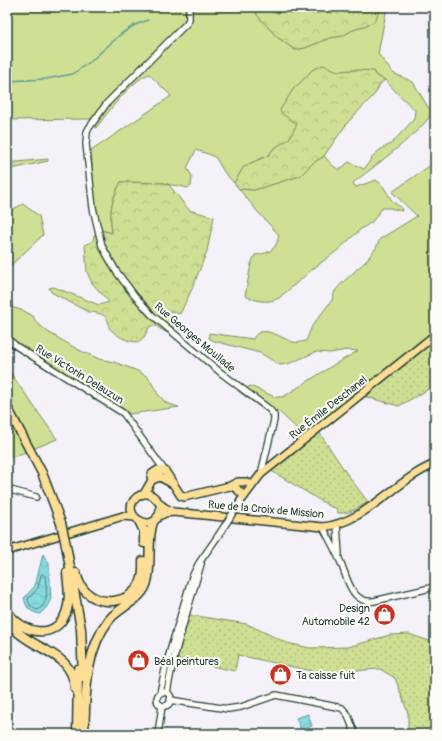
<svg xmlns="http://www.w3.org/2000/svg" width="442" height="741" font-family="Pangolin,sans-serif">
	<defs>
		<pattern id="forest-crowns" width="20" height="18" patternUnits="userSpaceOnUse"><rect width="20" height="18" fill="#cfdf93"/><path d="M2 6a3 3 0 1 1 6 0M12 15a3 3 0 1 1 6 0" fill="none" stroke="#b1c07f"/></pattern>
		<pattern id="park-dots" width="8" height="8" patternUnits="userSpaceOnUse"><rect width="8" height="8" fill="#cfdf93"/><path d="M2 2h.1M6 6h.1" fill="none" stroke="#b1c07f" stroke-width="1.8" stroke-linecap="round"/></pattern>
		<pattern id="water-waves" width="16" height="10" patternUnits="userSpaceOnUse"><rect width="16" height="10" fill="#88dadf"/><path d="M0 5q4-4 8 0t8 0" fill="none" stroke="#75bcc0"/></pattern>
	</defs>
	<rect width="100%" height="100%" fill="#f4f2f8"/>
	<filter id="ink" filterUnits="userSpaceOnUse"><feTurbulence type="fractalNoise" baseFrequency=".025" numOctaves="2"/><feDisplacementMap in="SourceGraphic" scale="8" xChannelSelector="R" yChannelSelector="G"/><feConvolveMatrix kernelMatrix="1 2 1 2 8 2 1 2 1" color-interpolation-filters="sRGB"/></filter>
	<g filter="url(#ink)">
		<path fill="#cfdf93" stroke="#778e64" d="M7 7H276L264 8 257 15 277 37 295 50 305 48 330 38 342 36 351 31 374 22 381 7H387L378 54 393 73 413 82 428 107 432 111C431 125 367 172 353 183L356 187 376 180C389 188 386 200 401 207L402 211 390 208H382L372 222 361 229 338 250 314 268 279 298C267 304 257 301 245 296L251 264 255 255C270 253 276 250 279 235L257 211 239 189 254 190 300 176 313 163 324 156 332 165 339 170 349 162 364 169 375 154 381 149 391 144 414 119 415 110 398 94 385 80 375 75 355 70 338 71 323 66 312 70 299 84 294 88 297 124 289 139 273 149 269 155 249 164 243 168 234 183 224 172 216 158 211 155 196 150 187 168 192 176 191 186 187 188C179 185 171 186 164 183L121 182C110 202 110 211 112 233L100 230 95 206 91 151 171 96 149 74C130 82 109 111 96 128L91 119 7 120Z
			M48 159V161L7 170V163Z
			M435 162V331L304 435 277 410 271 415 238 391 250 386 275 397H283L335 364 358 351 347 350 330 353 316 352 288 364 280 365 260 353 214 341 209 338V333L253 339C261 322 282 339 293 342 298 343 301 342 306 341L312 326 332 300 335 291 342 283 366 261 376 248 380 239 417 216 392 192Z
			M23 204 39 216 43 235 7 269V212Z
			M7 303 14 308 24 311 33 316 36 322 48 332 77 349 99 359 114 362 138 371 148 377 158 394 166 403 179 407 130 414 15 341 7 351Z
			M7 368 57 439 13 457 7 458Z"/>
		<path fill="url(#forest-crowns)" stroke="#778e64" d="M276 7H381L374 22 351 31 342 36 330 38 305 48 295 50 277 37 257 15 255 10Z
			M323 65 338 71 355 70 374 71 375 75 385 80 380 84 375 94 348 122 324 156 313 163 300 176 254 190 239 189 234 183 243 168 249 164 269 155 273 149 289 139 297 124 282 114 280 110 294 88 299 84 312 70Z
			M121 182 164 183 169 185 189 210 214 217 207 251 192 289 180 314 171 311 167 312 173 322V329L167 333 156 326H150L144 337 138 342C126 342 116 335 109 328 109 314 100 313 88 312L51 292 49 288 54 287 99 305 109 302 92 283 87 272 85 245 93 241 94 235 100 230 112 233C109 212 111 201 121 182Z"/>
		<path fill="url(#park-dots)" stroke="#778e64" d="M435 340V387L434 386 399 406 363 396Z
			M319 432 347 474 368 502C358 508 350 514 338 513L336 508 331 507 270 470Z
			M190 615 247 624 287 643 310 648 348 647 390 635 409 634 435 643V734H401L408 728V713L395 678 380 669 321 673 238 655 235 671 177 659Z"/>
		<path fill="url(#water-waves)" stroke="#5e9b9b" d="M43 554 49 564 51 599 46 608 40 614C30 612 26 608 24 598L35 586Z
			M308 714 312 726 301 730 296 718Z"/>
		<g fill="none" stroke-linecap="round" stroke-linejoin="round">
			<path stroke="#497c78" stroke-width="1" d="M43 574 45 576C46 588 50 603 38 610 32 609 29 605 28 599L38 588 41 575Z"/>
			<path stroke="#5e9b9b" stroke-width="1.5" d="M7 81 46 79 73 74 91 61 121 34 135 25 148 20"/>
			<defs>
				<path id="minor" d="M189 7V19L187 23 107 103 89 128 87 132 86 144 93 208 102 246 116 271 134 295 152 315 220 372 269 409 274 415V420L261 474
					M7 338 16 346 123 413 165 471
					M7 489 36 497
					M337 525 339 555
					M323 527C329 539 336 551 341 563 345 573 348 586 355 594 360 600 367 602 374 601L435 587
					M157 699a7 7 0 1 1 14 0a7 7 0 1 1-14 0Z
					M160 693 166 665 192 577 199 563 218 536
					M167 693C174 649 189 607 201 564
					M170 700 228 709 241 707 276 695 342 708 348 715 355 734
					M158 734 162 706"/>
				<path id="major" d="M152 480 160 477 171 483
					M230 486 236 488 244 496
					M144 494 152 480 151 477 152 474 158 470 165 471 181 496 184 497 230 486 238 482H246L252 485
					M240 502 261 474 435 335
					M160 505C162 540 115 516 137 497 141 494 147 493 151 495 155 497 157 500 160 504 163 507 169 510 173 512
					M157 517 165 513 173 512 323 527C367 522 395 480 435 464
					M7 551 123 516 135 517"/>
				<path id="highway" d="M7 407 42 473 61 523
					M139 521 144 531V543
					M66 545 81 629 83 677
					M76 573C78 580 80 587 86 592 101 606 128 604 139 585 144 578 143 569 143 561
					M7 611C21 633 54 642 66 613 71 600 68 586 67 573
					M7 620C11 625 15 630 20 634 42 652 73 655 75 689
					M77 734 78 669
					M84 734C86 696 84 652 109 620 119 607 140 601 146 585 153 567 146 542 153 522"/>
			</defs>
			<use href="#minor" stroke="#1f3d34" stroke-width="8"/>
			<use href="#major" stroke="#1f3d34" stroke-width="10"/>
			<use href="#highway" stroke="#1f3d34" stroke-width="11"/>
			<use href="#minor" stroke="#fdfcf7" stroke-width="5.5"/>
			<use href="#major" stroke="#fdde96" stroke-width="7"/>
			<use href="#highway" stroke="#fdde96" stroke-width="8"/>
			<defs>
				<path id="minor-bridge" d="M218 536 240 502"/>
				<path id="highway-bridge" d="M61 523 66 545"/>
			</defs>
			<use href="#minor-bridge" stroke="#1f3d34" stroke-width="8" stroke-linecap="butt"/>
			<use href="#highway-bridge" stroke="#1f3d34" stroke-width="11" stroke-linecap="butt"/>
			<use href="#minor-bridge" stroke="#fdfcf7" stroke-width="5.5"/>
			<use href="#highway-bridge" stroke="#fdde96" stroke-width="8"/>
		</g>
	</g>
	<defs>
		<symbol id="shop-disc" viewBox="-11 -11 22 22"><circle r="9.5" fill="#c8321e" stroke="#fdfcf7"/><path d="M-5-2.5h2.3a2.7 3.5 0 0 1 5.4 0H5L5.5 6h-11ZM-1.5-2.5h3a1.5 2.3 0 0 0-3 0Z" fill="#fff"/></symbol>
	</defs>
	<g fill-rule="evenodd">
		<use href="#shop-disc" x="372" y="602" width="25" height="25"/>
		<use href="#shop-disc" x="126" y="648" width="25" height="25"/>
		<use href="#shop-disc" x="268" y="662" width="25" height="25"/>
	</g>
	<g text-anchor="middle" stroke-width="4" stroke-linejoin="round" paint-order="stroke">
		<g font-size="11" fill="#1f3d34" stroke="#fdfcf7">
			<text transform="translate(195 337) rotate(40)" y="4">Rue Georges Moullade</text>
			<text transform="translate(80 374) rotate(32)" y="4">Rue Victorin Delauzun</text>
			<text transform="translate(328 407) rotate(-38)" y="4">Rue Émile Deschanel</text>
			<text transform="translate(266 509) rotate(5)" y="4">Rue de la Croix de Mission</text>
		</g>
		<g font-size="11" fill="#1f3d34" stroke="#fdfcf7" text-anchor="start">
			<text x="370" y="612" text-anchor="end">Design<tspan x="370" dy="13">Automobile 42</tspan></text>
			<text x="154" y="665">Béal peintures</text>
			<text x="296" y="679">Ta caisse fuit</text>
		</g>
	</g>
	<rect width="442" height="741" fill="none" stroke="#fdfcf7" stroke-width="24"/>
	<rect x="12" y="12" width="418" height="717" fill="none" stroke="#1f3d34" stroke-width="1.5" filter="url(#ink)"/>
</svg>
